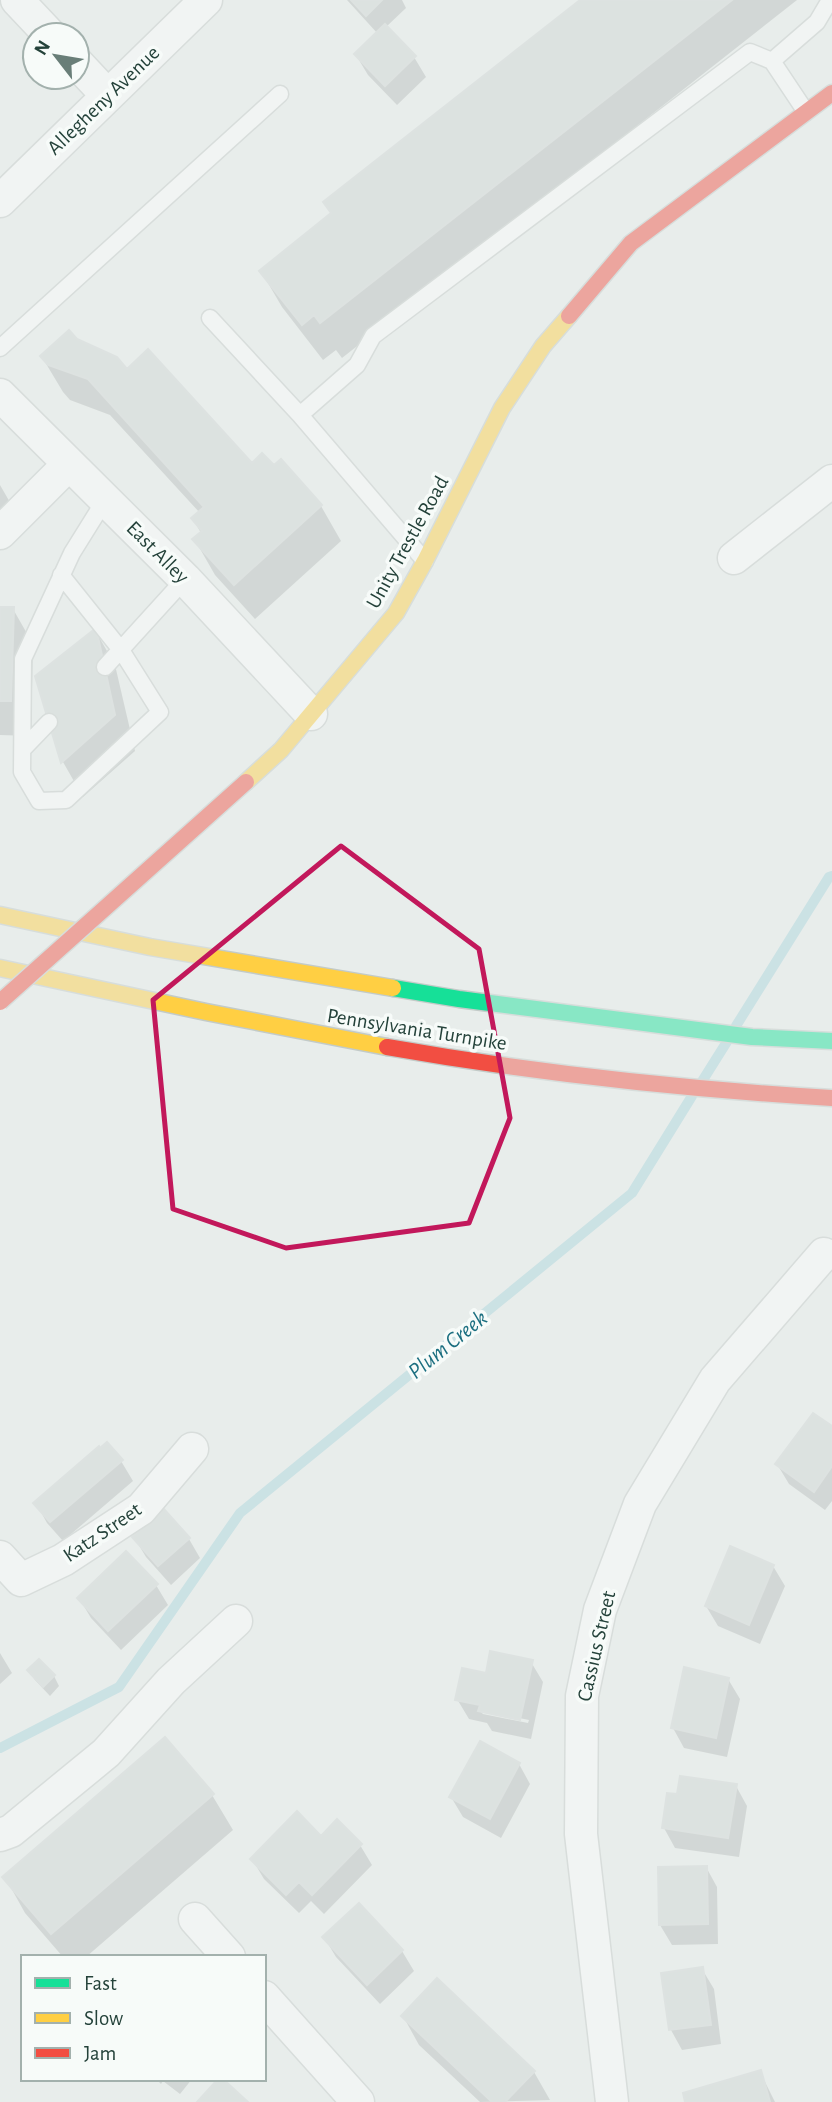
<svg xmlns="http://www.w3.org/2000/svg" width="832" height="2102" font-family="'Alegreya Sans',sans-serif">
	<rect width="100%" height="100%" fill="#e8edeb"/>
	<path fill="#0003" fill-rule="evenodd" d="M347 0H402L406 8 386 27 414 57 426 77 397 105 368 75 356 55 378 34Z
		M583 0H797L342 358 336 350 323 360 282 307 261 271 332 215 325 203Z
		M76 341 252 465 321 506 341 541 255 619 215 575 195 540 201 533 193 519 200 513 110 415 70 400 63 392 42 357Z
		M0 485 15 511 0 526Z
		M0 608 13 609 33 644 31 736 0 735Z
		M95 630 115 665 135 751 83 797 63 762 37 677Z
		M832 1429V1501L825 1510 789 1484 777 1464Z
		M121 1461 133 1481 63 1541 47 1523 36 1503Z
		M134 1537 189 1539 200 1558 171 1585 146 1557Z
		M773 1566 785 1586 760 1644 718 1626 706 1606Z
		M156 1585 168 1605 121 1650 91 1618 79 1598Z
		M0 1653 12 1673 0 1684Z
		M39 1661 54 1676 59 1686 50 1696 35 1680 29 1671Z
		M531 1662 543 1682 531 1739 492 1731 487 1723 469 1719 457 1699 487 1675ZM479 1710 529 1720 528 1723 483 1714Z
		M728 1679 740 1699 727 1757 684 1748 673 1728Z
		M519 1764 530 1784 501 1838 463 1817 451 1797Z
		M736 1786 747 1806 739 1857 675 1848 664 1828Z
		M212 1795 233 1830 86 1957H63L25 1913 5 1877Z
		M321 1838 360 1845 372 1865 324 1914 311 1901 299 1913 264 1879 252 1859Z
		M706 1867 717 1887 718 1944 672 1945 660 1925Z
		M358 1905 402 1951 414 1971 380 2004 336 1957 324 1937Z
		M702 1969 714 1989 721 2044 682 2050 671 2030Z
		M403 2016 534 2072 550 2100 480 2102 419 2045Z
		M760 2072 775 2102H687Z
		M156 2079H192L180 2094 163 2081 161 2084Z"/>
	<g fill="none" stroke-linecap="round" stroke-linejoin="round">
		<path stroke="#a9d4db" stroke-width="10" d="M736 1026 829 877 832 876
			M701 1083 728 1040
			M0 1748 119 1687 240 1513 632 1193 692 1096"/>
	</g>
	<path fill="#cfd4d2" stroke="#d1d6d4" stroke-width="2" d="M351 0H382L366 16Z
		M580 0H732L320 323 314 315 302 325 259 271 331 213 323 202Z
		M385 24 416 56 385 86 354 54Z
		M69 330 77 339 117 357 127 369 148 349 252 463 262 453 274 465 281 459 322 505 234 585 192 539 202 531 191 518 204 507 88 379 48 365 40 356Z
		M0 607H14L11 701H0Z
		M96 628 115 715 61 763 35 676Z
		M813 1413 832 1426V1466L814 1492 775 1464Z
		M107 1442 123 1460 50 1522 33 1503 99 1446 100 1448Z
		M163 1508 190 1538 158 1566 132 1537Z
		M730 1546 774 1565 749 1625 705 1606Z
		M126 1551 158 1584 108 1631 77 1598Z
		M490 1651 533 1660 520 1720 478 1711 480 1705 455 1700 462 1668 486 1673Z
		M39 1659 55 1675 43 1687 27 1670Z
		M684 1667 729 1678 716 1738 671 1728Z
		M165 1737 214 1794 51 1934 2 1877Z
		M480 1741 520 1763 490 1819 449 1797Z
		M680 1776 737 1784 728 1838 662 1828 667 1793 677 1794Z
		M297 1811 321 1836 337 1819 362 1844 312 1895 299 1882 286 1895 250 1859Z
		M707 1866 708 1924 659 1925 658 1867Z
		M359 1903 403 1950 367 1985 322 1937Z
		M703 1967 711 2025 669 2030 661 1973Z
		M437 1978 535 2071 505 2102H492L401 2016Z
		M761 2070 770 2102H685L683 2093Z
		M218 2079H223L248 2102H197Z"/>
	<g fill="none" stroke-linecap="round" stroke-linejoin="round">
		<defs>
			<path id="lane" d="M772 61 817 22 830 0
				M210 318 300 415 425 561
				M0 348 280 94
				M300 415 357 365 373 336 750 52 772 61 806 112
				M61 575 121 650 160 712 66 800 39 801 22 772 23 659 72 553 105 500
				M105 667 185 579
				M23 749 49 722"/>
			<path id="street" d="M17 0 50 35
				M77 63 107 95
				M0 201 206 0
				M0 395 185 579 311 714
				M0 533 69 464
				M734 558 832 481
				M0 1557 21 1580 63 1560 141 1509 192 1449
				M0 1835 11 1831 106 1753 171 1681 236 1621
				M195 1919 229 1957
				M264 1997 358 2102
				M612 2102 581 1834 582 1696 600 1610 640 1504 715 1380 824 1254"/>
			<path id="fast" d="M393 988 459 999 752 1037 832 1041"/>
			<path id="slow" d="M246 782 281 750 396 613 425 561 502 408 543 346 569 316
				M0 915 150 947 393 988
				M0 968 206 1012 387 1047"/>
			<path id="jam" d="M569 316 631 243 832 93
				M387 1047C534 1073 682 1089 832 1098"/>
		</defs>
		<use href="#lane" stroke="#c5cac8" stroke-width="19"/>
		<use href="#street" stroke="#c5cac8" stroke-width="35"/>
		<use href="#fast" stroke="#c3cbc8" stroke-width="19"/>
		<use href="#slow" stroke="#c3cbc8" stroke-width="19"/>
		<use href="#jam" stroke="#c3cbc8" stroke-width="19"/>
		<use href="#lane" stroke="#fcfcfc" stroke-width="16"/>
		<use href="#street" stroke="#fcfcfc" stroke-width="32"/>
		<use href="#fast" stroke="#16e098" stroke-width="16"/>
		<use href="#slow" stroke="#ffcf43" stroke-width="16"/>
		<use href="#jam" stroke="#f24e42" stroke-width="16"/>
		<defs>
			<path id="jam-bridge" d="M0 1002 246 782"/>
		</defs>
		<use href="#jam-bridge" stroke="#c3cbc8" stroke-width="19" stroke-linecap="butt"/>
		<use href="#jam-bridge" stroke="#f24e42" stroke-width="16"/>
	</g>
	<path d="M0 0H832V2102H0ZM341 846 479 949 510 1118 469 1223 286 1248 173 1209 153 1000Z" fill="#e8edeb" fill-opacity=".55" fill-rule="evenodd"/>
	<path fill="none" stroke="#c2185b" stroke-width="5" stroke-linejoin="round" d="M341 846 479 949 510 1118 469 1223 286 1248 173 1209 153 1000Z"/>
	<g text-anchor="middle" stroke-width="7" stroke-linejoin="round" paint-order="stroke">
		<g font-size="21" fill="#24423a" stroke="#f7fbf9">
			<text transform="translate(103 100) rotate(-44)" y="7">Allegheny Avenue</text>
			<text transform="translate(407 542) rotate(-61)" y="7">Unity Trestle Road</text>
			<text transform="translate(158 552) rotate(45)" y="7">East Alley</text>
			<text transform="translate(417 1029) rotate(9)" y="7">Pennsylvania Turnpike</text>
			<text transform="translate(102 1532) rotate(-34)" y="7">Katz Street</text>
			<text transform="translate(596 1646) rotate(-77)" y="7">Cassius Street</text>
		</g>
		<g font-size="23" font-style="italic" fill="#1c6f80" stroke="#f7fbf9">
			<text transform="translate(447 1344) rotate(-39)" y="8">Plum Creek</text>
		</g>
	</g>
	<rect x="21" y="1955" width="245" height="126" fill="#f7fbf9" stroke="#a3b1ad" stroke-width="2"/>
	<rect x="35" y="1978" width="35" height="10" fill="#16e098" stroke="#a3b1ad" stroke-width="2"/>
	<text x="84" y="1990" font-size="21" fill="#24423a">Fast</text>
	<rect x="35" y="2013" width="35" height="10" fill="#ffcf43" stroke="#a3b1ad" stroke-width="2"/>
	<text x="84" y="2025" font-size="21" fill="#24423a">Slow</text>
	<rect x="35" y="2048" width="35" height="10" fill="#f24e42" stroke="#a3b1ad" stroke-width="2"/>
	<text x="84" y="2060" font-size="21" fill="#24423a">Jam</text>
	<g transform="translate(56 56) rotate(301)"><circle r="33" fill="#f7fbf9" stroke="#a3b1ad" stroke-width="2"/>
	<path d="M0-5L12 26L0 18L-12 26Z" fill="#697e78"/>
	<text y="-10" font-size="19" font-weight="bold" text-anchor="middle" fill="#24423a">N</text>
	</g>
</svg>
